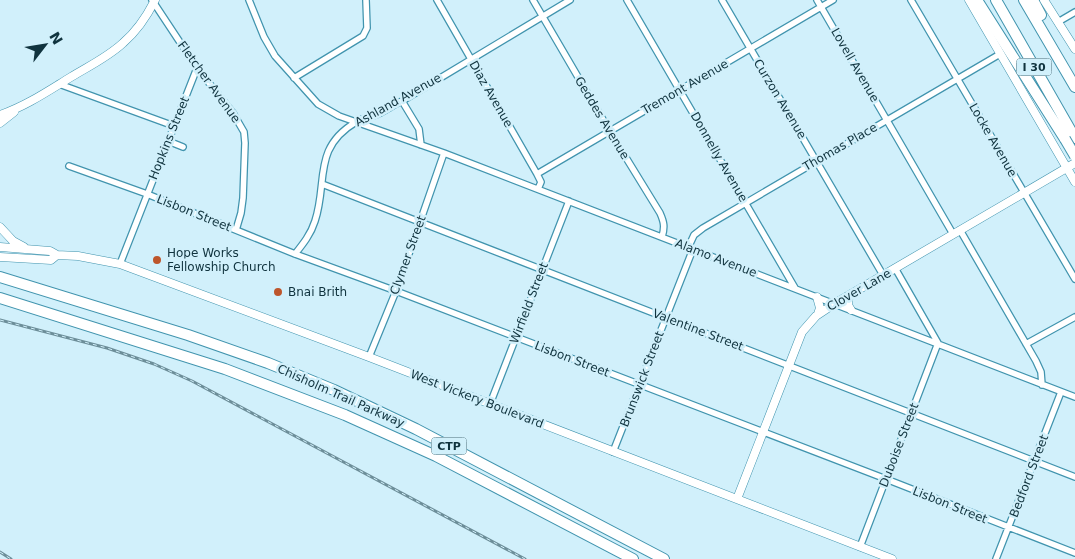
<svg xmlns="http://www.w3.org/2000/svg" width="1075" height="559" font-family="'DejaVu Sans',sans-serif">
	<rect width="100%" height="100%" fill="#d1f0fb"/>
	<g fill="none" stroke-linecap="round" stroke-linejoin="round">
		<defs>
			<path id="street" d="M152 0 197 68 233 113 244 132 245 143 243 198 241 213 236 230
				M249 0 264 37 275 56 318 104 339 116 444 153 1075 397
				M437 0 537 174 541 182 538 189
				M533 0 609 130 660 213C664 222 665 227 662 237
				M627 0 795 288
				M722 0 883 275
				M817 0 953 234
				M911 0 1075 279
				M1058 22 1075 12
				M294 78 363 36 367 28 366 0
				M59 84 174 126
				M402 101 419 129 421 145
				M168 141 183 147
				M69 166 147 194 295 254 396 291 886 479 1075 553
				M537 174 833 0
				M322 184 1075 477
				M960 230 1036 361 1041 372 1042 385
				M688 248 694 235 703 228 1000 54
				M295 254C303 244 311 234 315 221 328 182 312 148 356 122 362 118 371 117 378 114 386 110 394 105 402 101L570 0
				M120 264 197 68
				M1026 344 1075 317
				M369 357 396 291 444 153
				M490 404 569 201
				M613 452 693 249
				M860 547 938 343 895 268
				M996 559 1061 392"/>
			<path id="secondary" d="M969 0 1075 182
				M1044 0 1075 49
				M0 115C26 106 48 91 71 77 89 66 108 57 123 43 137 31 147 16 155 0
				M0 123 14 112
				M0 227 13 241 24 247
				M0 247 50 251 57 255 78 256 120 264 369 357 892 559
				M0 257 51 260 57 255
				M849 295 848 305 851 310
				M817 297 820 308 818 314
				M737 499 802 332 816 316 834 304 1075 163"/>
			<path id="highway" d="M977 0 1065 139
				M996 0 1075 138
				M1024 0 1075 87
				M1033 0 1041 15
				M0 277 188 335 268 363 334 390 416 429 664 559
				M0 298 225 369 345 415 436 456 633 559"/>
		</defs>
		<use href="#street" stroke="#4194ae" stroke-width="8"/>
		<use href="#secondary" stroke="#4194ae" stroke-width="9"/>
		<use href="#highway" stroke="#4194ae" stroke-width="12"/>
		<use href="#street" stroke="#fff" stroke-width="5.5"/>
		<use href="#secondary" stroke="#fff" stroke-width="8"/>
		<use href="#highway" stroke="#fff" stroke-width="10"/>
		<defs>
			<path id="rail" d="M0 320 107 348 154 364 192 381 525 559
				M0 552 11 559"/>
		</defs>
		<use href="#rail" stroke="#6d8e99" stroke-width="3"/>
		<use href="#rail" stroke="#d1f0fb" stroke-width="1" stroke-dasharray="4" stroke-linecap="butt"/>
		<defs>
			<path id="highway-bridge" d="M1065 139 1075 156"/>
		</defs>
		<use href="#highway-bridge" stroke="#4194ae" stroke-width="12" stroke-linecap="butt"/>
		<use href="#highway-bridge" stroke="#fff" stroke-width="10"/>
	</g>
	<g fill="#bd562c" stroke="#d1f0fb" stroke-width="2">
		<circle cx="157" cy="260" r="5"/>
		<circle cx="278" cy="292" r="5"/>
	</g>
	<g text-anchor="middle" stroke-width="5" stroke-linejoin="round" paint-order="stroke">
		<g fill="#d1f0fb" stroke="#4a6c77" stroke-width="1">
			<rect x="1016.5" y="58.5" width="35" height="17" rx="4"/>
			<rect x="431.5" y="437.5" width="35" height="17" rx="4"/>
		</g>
		<g font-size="11" font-weight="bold" fill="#10333e">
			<text x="1034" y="71">I 30</text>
			<text x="449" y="450">CTP</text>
		</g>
		<g font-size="12" fill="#10333e" stroke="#d1f0fb">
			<text transform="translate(855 65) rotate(60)" y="4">Lovell Avenue</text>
			<text transform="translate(209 82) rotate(54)" y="4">Fletcher Avenue</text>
			<text transform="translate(685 87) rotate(-30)" y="4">Tremont Avenue</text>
			<text transform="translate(491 94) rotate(60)" y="4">Diaz Avenue</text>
			<text transform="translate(780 99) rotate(59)" y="4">Curzon Avenue</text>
			<text transform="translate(398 100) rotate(-29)" y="4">Ashland Avenue</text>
			<text transform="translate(602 118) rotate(59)" y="4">Geddes Avenue</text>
			<text transform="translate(169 138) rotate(-68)" y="4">Hopkins Street</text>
			<text transform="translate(993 140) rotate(60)" y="4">Locke Avenue</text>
			<text transform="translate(840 147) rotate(-30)" y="4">Thomas Place</text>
			<text transform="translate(719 157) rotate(60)" y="4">Donnelly Avenue</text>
			<text transform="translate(194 213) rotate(22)" y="4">Lisbon Street</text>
			<text transform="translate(408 255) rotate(-70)" y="4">Clymer Street</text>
			<text transform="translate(716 258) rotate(21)" y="4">Alamo Avenue</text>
			<text transform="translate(859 290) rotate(-30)" y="4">Clover Lane</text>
			<text transform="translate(529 303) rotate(-69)" y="4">Wirfield Street</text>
			<text transform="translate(698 330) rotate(21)" y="4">Valentine Street</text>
			<text transform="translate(572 359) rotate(21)" y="4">Lisbon Street</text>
			<text transform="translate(642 379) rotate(-69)" y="4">Brunswick Street</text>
			<text transform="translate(341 396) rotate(24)" y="4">Chisholm Trail Parkway</text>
			<text transform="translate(477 399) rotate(21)" y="4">West Vickery Boulevard</text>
			<text transform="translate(899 445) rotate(-69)" y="4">Duboise Street</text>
			<text transform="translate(1029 476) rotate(-69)" y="4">Bedford Street</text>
			<text transform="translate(950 505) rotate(22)" y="4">Lisbon Street</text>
		</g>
		<g font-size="12" fill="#10333e" stroke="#d1f0fb" text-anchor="start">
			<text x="167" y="257">Hope Works<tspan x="167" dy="14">Fellowship Church</tspan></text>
			<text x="288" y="296">Bnai Brith</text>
		</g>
	</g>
	<g transform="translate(45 45) rotate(59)" stroke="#d1f0fb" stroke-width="4" paint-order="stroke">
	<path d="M0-4L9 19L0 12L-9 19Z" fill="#10333e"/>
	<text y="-8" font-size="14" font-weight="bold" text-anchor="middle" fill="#10333e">N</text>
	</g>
</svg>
